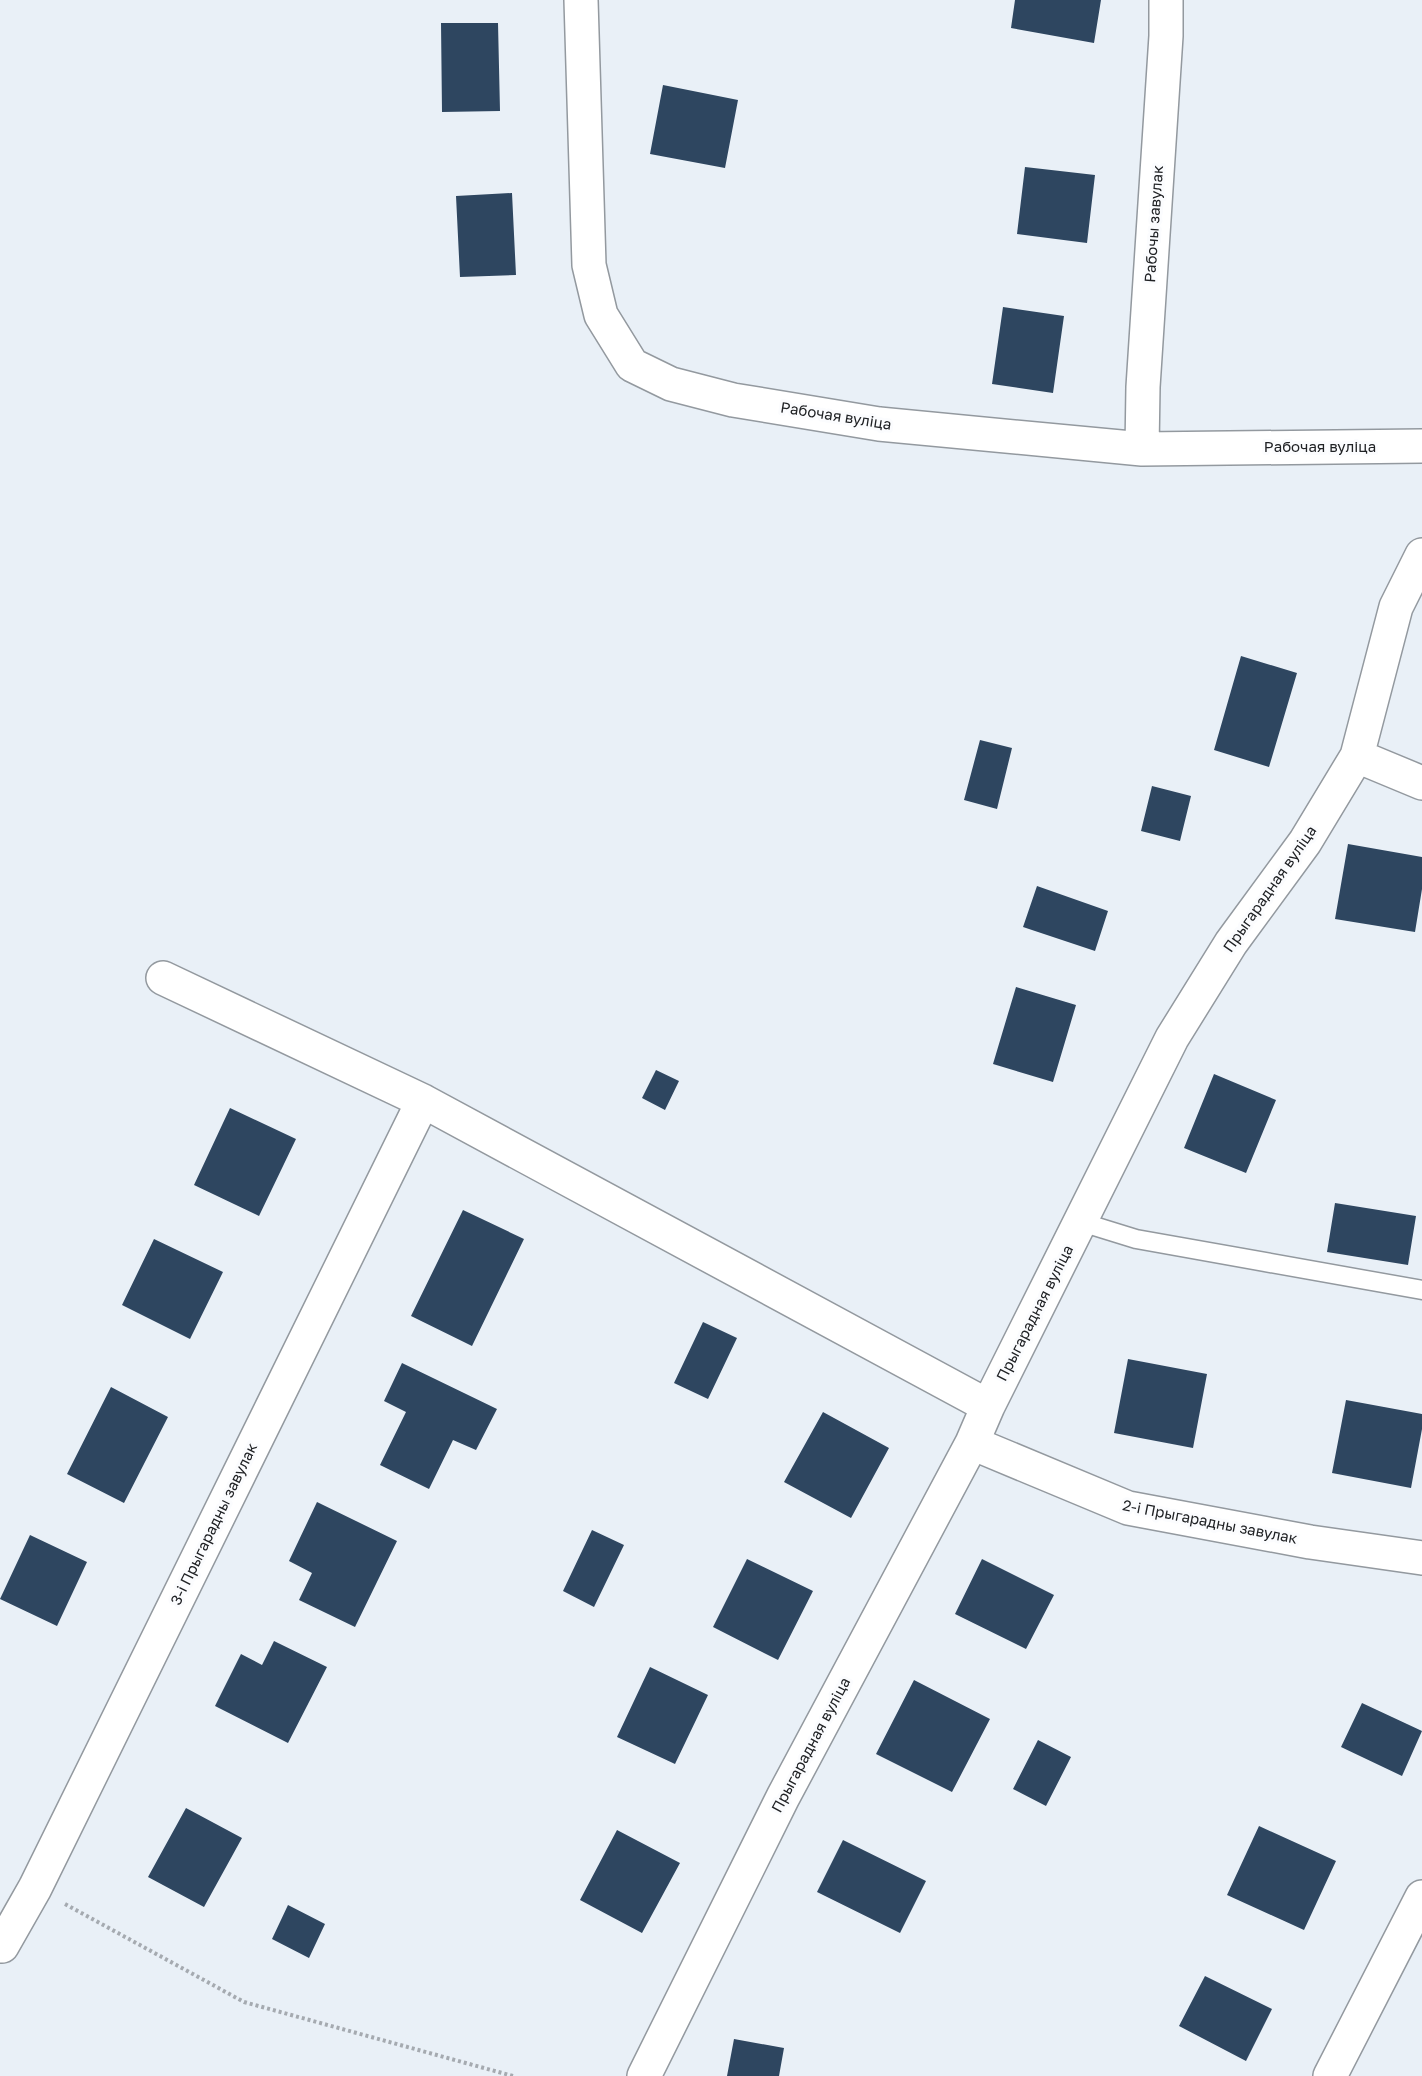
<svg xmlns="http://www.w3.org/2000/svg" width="1422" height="2076" font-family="'Golos Text',sans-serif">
	<rect width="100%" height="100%" fill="#e9f0f7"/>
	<path fill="#2e4660" d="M1015 0H1101L1094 43 1011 28Z
		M441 23H498L500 111 442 112Z
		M663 85 738 100 725 168 650 154Z
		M1025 167 1095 175 1087 243 1017 234Z
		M512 193 516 275 460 277 456 196Z
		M1003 307 1064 316 1053 393 992 384Z
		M1241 656 1297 673 1269 767 1214 750Z
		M980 740 1012 748 997 809 964 800Z
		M1152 786 1191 796 1180 841 1141 831Z
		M1348 844 1422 857V889L1415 932 1335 919Z
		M1037 886 1108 911 1095 951 1023 927Z
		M1016 987 1076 1005 1053 1082 993 1064Z
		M656 1070 679 1081 665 1110 642 1098Z
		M1214 1074 1276 1100 1246 1173 1184 1148Z
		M230 1108 296 1139 259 1216 194 1185Z
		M1335 1203 1416 1216 1408 1265 1327 1252Z
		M463 1210 524 1239 472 1346 411 1316Z
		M154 1239 223 1272 190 1339 122 1305Z
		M703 1322 737 1338 708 1399 674 1383Z
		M1128 1359 1207 1374 1193 1448 1114 1433Z
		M402 1363 497 1409 476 1450 453 1440 429 1489 380 1465 406 1412 384 1401Z
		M111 1387 168 1417 124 1503 67 1474Z
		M1346 1400 1422 1414V1429L1411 1488 1332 1473Z
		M823 1412 889 1448 851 1518 784 1482Z
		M317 1502 397 1541 355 1627 299 1600 312 1573 289 1561Z
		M592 1530 624 1545 594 1607 563 1591Z
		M30 1535 87 1562 57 1626 0 1599Z
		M747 1559 813 1591 778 1660 713 1627Z
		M982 1559 1054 1595 1026 1649 955 1614Z
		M274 1641 327 1667 288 1743 215 1706 241 1654 262 1665Z
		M650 1667 708 1695 675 1764 617 1737Z
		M914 1680 990 1719 952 1792 876 1754Z
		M1362 1703 1422 1731 1402 1776 1341 1747Z
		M1038 1740 1071 1757 1046 1806 1013 1789Z
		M186 1808 242 1838 204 1907 148 1877Z
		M1259 1826 1336 1861 1304 1930 1227 1895Z
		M617 1830 680 1863 642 1933 580 1900Z
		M843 1840 926 1881 900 1933 817 1892Z
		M288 1905 325 1924 309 1958 272 1939Z
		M1205 1976 1272 2009 1246 2061 1179 2026Z
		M734 2039 784 2048 779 2076H727Z"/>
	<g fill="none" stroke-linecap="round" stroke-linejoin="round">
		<defs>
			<path id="lane" d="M1081 1222 1136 1239 1422 1290"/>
			<path id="street" d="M581 0 589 265 601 315 632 365 671 384 733 400 879 424 1142 449 1422 446
				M1142 449 1143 387 1166 36V0
				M1357 756 1422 783
				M163 978 423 1101 988 1406
				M972 1443 1128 1508 1310 1542 1422 1558
				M2 1946 35 1888 423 1101
				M644 2076 783 1797 972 1443 988 1406 1172 1038 1231 943 1305 842 1357 756 1396 607 1422 555
				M1330 2076 1422 1897"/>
		</defs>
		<use href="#lane" stroke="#93999f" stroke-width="21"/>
		<use href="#street" stroke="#93999f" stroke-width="36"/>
		<path stroke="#a5aab0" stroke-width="4" stroke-dasharray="3 3" stroke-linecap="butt" d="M65 1904 244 2002 513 2076"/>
		<use href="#lane" stroke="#fff" stroke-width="18"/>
		<use href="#street" stroke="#fff" stroke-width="33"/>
	</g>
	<g text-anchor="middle" stroke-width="6" stroke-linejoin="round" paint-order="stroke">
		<g font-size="15" fill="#202225" stroke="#fbfcfe">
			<text transform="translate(1154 224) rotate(-86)" y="5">Рабочы завулак</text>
			<text transform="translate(836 416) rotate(9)" y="5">Рабочая вуліца</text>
			<text x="1320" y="452">Рабочая вуліца</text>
			<text transform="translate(1270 889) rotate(-55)" y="5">Прыгарадная вуліца</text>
			<text transform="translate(1035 1313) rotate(-63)" y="5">Прыгарадная вуліца</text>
			<text transform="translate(1210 1522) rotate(11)" y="5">2-і Прыгарадны завулак</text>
			<text transform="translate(214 1524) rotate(-64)" y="5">3-і Прыгарадны завулак</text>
			<text transform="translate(811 1745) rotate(-62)" y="5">Прыгарадная вуліца</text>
		</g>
	</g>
</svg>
